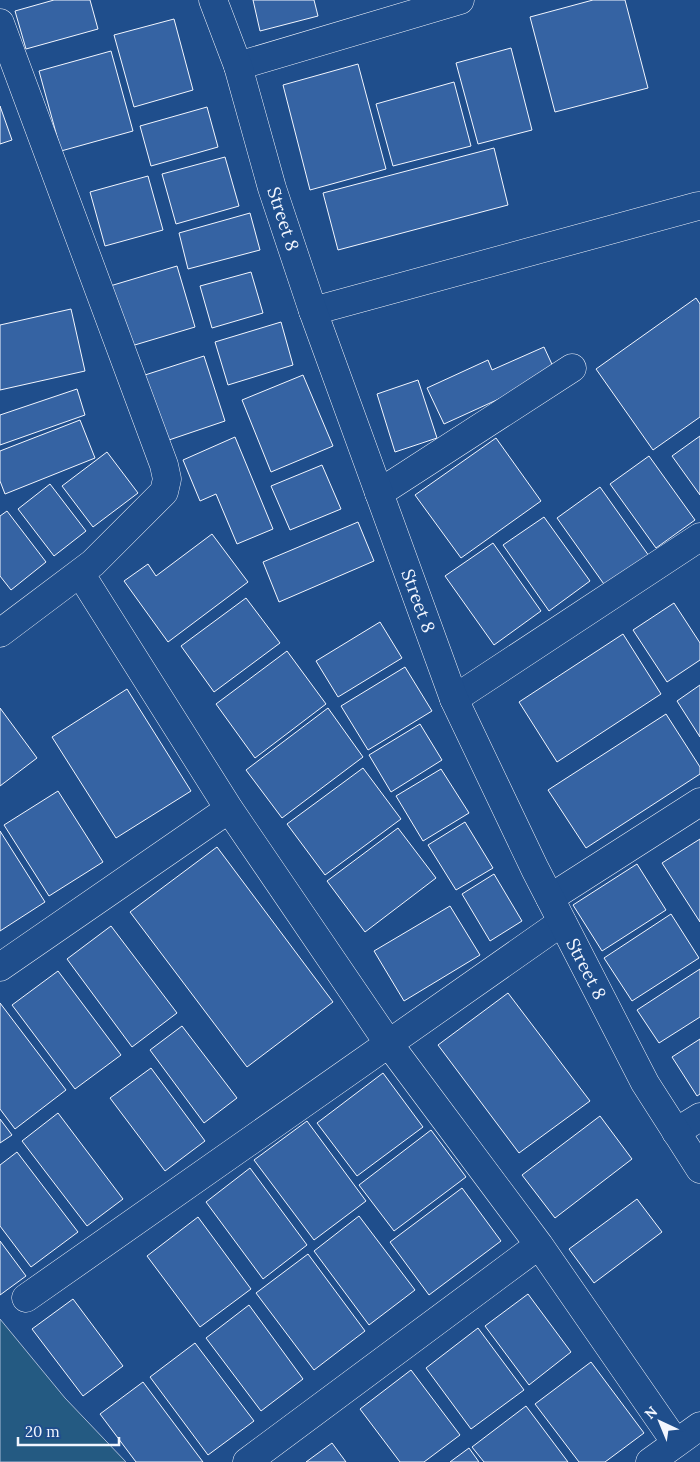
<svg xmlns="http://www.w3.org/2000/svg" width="700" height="1462" font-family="Lora,serif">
	<rect width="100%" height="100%" fill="#1f4e8c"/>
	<path fill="#245a82" stroke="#a8bbd7" d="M0 1319 65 1398 126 1462H0Z"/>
	<path fill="#3563a3" stroke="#f2f6ff" d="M54 0H90L98 29 26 49 15 11Z
		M253 0H314L318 16 260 31Z
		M593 0H625L648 88 555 112 530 17Z
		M174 19 193 90 134 107 114 35Z
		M511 48 532 130 478 144 456 63Z
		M111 51 133 131 61 151 39 71Z
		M358 64 386 169 310 190 283 85Z
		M454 82 471 146 393 166 376 104Z
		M0 106 12 140 0 144Z
		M207 107 218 147 151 166 140 126Z
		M494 148 508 205 338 250 323 193Z
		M225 157 239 206 176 224 162 174Z
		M148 176 163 230 105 246 90 192Z
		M250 213 260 250 188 269 179 233Z
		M177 266 195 327 128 347 110 286Z
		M251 272 263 313 212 328 200 286Z
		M696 298 700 304V417L653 450 596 369Z
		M71 309 85 371 0 390V325Z
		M281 322 293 365 228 385 215 342Z
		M544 347 556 373 444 424 427 388 488 360 492 370Z
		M204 356 225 421 166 441 145 375Z
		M303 375 333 446 271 472 242 400Z
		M418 380 437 438 395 452 377 394Z
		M77 389 85 415 0 445V415Z
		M80 420 95 458 5 494 0 481V451Z
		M700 436V495L672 456Z
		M235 437 273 529 237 544 216 494 200 501 183 460Z
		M496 438 541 501 461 558 415 495Z
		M107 452 138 493 93 527 62 486Z
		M649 456 695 520 656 548 610 484Z
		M322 465 341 509 290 530 271 486Z
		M50 484 86 531 54 556 18 509Z
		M600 487 649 556 606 587 557 518Z
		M7 511 46 562 11 590 0 576V516Z
		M544 517 590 581 549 611 503 545Z
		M358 522 374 561 279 602 263 562Z
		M212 534 248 582 168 642 124 581 148 564 156 576Z
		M493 543 541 611 494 645 445 576Z
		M246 598 280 643 214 692 181 646Z
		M674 603 700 643V660L667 682 633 630Z
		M380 622 402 658 338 697 316 661Z
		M623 634 661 694 557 762 519 702Z
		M287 651 326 704 255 758 216 704Z
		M405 667 432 711 368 750 341 706Z
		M700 685V737L677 701Z
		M127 689 191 791 116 838 52 737Z
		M0 708 37 758 0 786Z
		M328 708 363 757 282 818 246 770Z
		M666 714 700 767V774L586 848 548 790Z
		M420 724 442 760 391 792 369 755Z
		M363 768 401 819 325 875 287 824Z
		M441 769 469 813 423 841 396 796Z
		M58 791 103 862 49 896 4 825Z
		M465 822 493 868 456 890 428 845Z
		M398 828 436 878 365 932 327 881Z
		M0 831 45 902 0 931Z
		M700 839V922L662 863Z
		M217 847 333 1002 247 1067 130 912Z
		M637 864 666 910 602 951 573 905Z
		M494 874 522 921 490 941 462 894Z
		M450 906 480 955 404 1001 374 951Z
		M671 914 699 958 632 1001 604 958Z
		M111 926 177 1013 132 1047 67 959Z
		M700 969V1017L659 1043 637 1010Z
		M58 971 121 1055 75 1089 12 1005Z
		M508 993 590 1101 519 1153 438 1045Z
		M0 1003 66 1090 15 1129 0 1109Z
		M182 1026 237 1098 204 1123 150 1050Z
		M700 1039V1094L697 1096 672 1057Z
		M151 1068 205 1141 165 1171 110 1098Z
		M383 1073 423 1127 357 1176 317 1123Z
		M58 1113 123 1199 87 1226 22 1141Z
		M600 1116 632 1159 555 1218 522 1175Z
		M0 1119 12 1135 0 1143Z
		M307 1121 366 1201 314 1240 254 1160Z
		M431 1130 466 1177 394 1231 359 1185Z
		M17 1152 78 1232 31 1267 0 1226V1165Z
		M250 1168 307 1245 263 1279 206 1202Z
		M462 1188 501 1241 429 1295 390 1242Z
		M637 1199 662 1232 594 1283 569 1249Z
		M359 1216 415 1290 369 1325 314 1251Z
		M198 1217 251 1289 200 1327 147 1256Z
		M0 1241 26 1276 0 1295Z
		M308 1254 365 1331 314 1370 256 1293Z
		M528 1294 571 1352 529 1385 485 1326Z
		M73 1299 123 1366 83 1396 32 1329Z
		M249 1305 303 1379 261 1411 206 1338Z
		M478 1328 524 1390 471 1429 426 1368Z
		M195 1343 254 1421 208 1455 150 1377Z
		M591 1362 644 1433 605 1462H579L535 1404Z
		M411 1370 460 1435 424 1462H400L360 1409Z
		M143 1382 203 1462H136L100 1414Z
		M526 1406 568 1462H484L472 1447Z
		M332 1443 346 1462H306Z
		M469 1448 479 1462H450Z"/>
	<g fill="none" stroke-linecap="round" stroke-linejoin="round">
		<defs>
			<path id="street" d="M0 23 164 465 167 479 164 492 93 563 0 633
				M238 66 460 0
				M313 311 698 206
				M379 493 572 368
				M80 573 229 809 389 1044 539 1245 676 1443
				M454 699 700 537
				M550 898 700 802
				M0 967 229 809
				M676 1132 700 1117
				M26 1298 562 922
				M247 1462 539 1245
				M650 1462 700 1426"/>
			<path id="secondary" d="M213 0 238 66 272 188 313 311 454 699 535 869 645 1083 700 1169"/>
		</defs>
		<use href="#street" stroke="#f2f6ff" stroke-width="29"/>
		<use href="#secondary" stroke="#f2f6ff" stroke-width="29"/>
		<use href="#street" stroke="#1f4e8c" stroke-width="28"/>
		<use href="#secondary" stroke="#1f4e8c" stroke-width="28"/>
	</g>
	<g text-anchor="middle" stroke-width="4" stroke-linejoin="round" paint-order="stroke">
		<g font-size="18" fill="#f2f6ff" stroke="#1f4e8c">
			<text transform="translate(283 219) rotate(72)" y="6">Street 8</text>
			<text transform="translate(418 601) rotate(70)" y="6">Street 8</text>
			<text transform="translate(586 969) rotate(63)" y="6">Street 8</text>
		</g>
	</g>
	<g transform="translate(660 1422) rotate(316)" stroke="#1f4e8c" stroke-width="4" paint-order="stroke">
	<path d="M0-4L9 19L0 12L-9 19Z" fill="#f2f6ff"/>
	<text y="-8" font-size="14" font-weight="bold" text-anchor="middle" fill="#f2f6ff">N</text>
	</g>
	<path d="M18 1437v8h101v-8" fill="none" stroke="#f2f6ff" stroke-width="2.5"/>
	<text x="25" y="1437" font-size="15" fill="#f2f6ff" stroke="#1f4e8c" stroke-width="4" paint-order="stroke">20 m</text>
</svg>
